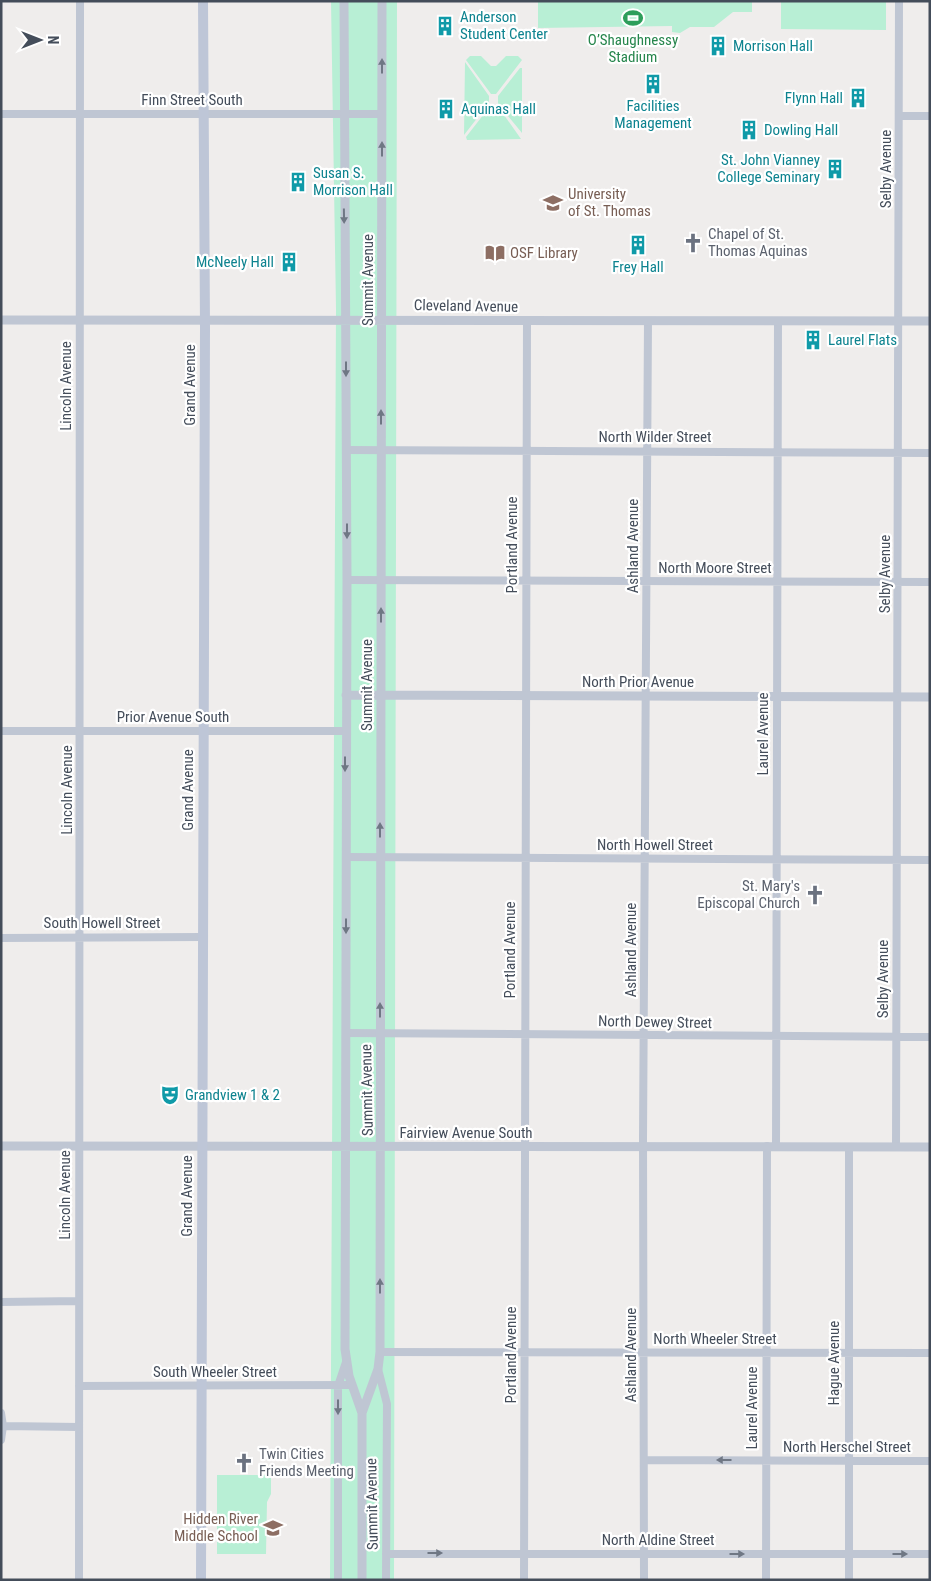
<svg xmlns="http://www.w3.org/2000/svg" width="931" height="1581" font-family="'Roboto Condensed',sans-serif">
	<rect width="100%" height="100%" fill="#efedec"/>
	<path fill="#b8efd5" d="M331 1H397L394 1580H330L336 309Z
		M538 1H752V12H733L714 27H690L680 33 672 32V26L538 28Z
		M781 1H886V30L781 29Z
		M470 56H481L491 66H496L506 56H518L522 60 496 94H491L466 60Z
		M465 62 489 96V103L464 135Z
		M520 68H522V133L498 104V96Z
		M491 105H497L521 139 467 140 466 137Z
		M217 1475H271V1494L267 1502 266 1554H217Z"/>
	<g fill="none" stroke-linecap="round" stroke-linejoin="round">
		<path stroke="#bfc6d3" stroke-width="8" d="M1 114H382
			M900 116H930
			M346 450 930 453
			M347 580 930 582
			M1 731H345
			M346 857 930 860
			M1 938 202 937
			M346 1033 930 1037
			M776 1146 778 321
			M896 1147 899 1
			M1 1302 79 1301
			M380 1352 930 1353
			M378 1369 387 1404 386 1580
			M79 1386 352 1385
			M1 1413 3 1426 1 1440
			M3 1426 79 1427
			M645 1460 930 1461
			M386 1554H930
			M79 1580 80 1
			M338 1580V1386L346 1362
			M524 1580 527 321
			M644 1580 643 1138 648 321
			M766 1580 767 1146
			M849 1580V1147"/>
		<path stroke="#bfc6d3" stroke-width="9" d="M344 1 347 580 345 1349 349 1376 362 1413
			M1 320 930 321
			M346 695 930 697
			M1 1146 930 1147
			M362 1580V1413L378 1369 380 1352 382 1"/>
		<path stroke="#bec6d7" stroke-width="10" d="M201 1580 205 328 203 1"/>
	</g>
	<defs><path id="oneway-solid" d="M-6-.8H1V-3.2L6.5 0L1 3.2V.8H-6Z" transform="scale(1.25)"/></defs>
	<g fill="#6f7784">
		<use href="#oneway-solid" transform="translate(382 66) rotate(-90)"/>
		<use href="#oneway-solid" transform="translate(382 149) rotate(-90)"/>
		<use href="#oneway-solid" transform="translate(344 216) rotate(89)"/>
		<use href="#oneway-solid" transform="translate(346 369) rotate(90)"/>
		<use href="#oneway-solid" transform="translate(381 417) rotate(-90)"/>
		<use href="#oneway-solid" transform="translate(347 531) rotate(90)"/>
		<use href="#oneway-solid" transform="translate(381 615) rotate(-90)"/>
		<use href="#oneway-solid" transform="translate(345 764) rotate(90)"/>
		<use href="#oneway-solid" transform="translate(380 830) rotate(-90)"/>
		<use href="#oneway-solid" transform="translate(346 926) rotate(90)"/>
		<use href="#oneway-solid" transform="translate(380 1010) rotate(-90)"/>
		<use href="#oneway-solid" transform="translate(380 1286) rotate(-90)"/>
		<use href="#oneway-solid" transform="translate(338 1407) rotate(90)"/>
		<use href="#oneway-solid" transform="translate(724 1460) rotate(180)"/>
		<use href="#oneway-solid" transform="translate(435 1553)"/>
		<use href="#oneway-solid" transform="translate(737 1554)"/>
		<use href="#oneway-solid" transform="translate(900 1554)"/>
	</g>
	<defs>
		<symbol id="stadium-bare" viewBox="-9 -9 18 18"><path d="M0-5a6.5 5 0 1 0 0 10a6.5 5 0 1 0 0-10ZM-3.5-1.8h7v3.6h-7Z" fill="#2e9e5b" stroke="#fff" stroke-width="2.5" paint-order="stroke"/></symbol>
		<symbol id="building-bare" viewBox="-9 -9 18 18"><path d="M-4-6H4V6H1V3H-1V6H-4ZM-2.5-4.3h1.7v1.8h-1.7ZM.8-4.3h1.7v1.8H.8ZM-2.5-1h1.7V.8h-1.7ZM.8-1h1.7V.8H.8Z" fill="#0f9aa8" stroke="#fff" stroke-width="2.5" paint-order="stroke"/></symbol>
		<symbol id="university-bare" viewBox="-9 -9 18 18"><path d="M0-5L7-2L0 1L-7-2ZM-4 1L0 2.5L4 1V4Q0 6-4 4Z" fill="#8d6e63" stroke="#fff" stroke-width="2.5" paint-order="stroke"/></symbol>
		<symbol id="church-bare" viewBox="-9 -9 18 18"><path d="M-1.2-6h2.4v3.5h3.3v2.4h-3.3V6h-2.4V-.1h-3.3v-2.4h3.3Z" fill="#6b7280" stroke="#fff" stroke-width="2.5" paint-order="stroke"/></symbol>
		<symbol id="library-bare" viewBox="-9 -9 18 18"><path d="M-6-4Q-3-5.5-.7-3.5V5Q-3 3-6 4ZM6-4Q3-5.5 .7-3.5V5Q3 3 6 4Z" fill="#8d6e63" stroke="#fff" stroke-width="2.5" paint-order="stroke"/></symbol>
		<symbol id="theatre-bare" viewBox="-9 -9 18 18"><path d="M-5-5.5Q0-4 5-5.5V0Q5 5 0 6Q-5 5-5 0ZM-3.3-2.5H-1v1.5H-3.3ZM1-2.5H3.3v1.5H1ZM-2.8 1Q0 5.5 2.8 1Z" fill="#0f9aa8" stroke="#fff" stroke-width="2.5" paint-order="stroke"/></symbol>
		<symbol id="school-bare" viewBox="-9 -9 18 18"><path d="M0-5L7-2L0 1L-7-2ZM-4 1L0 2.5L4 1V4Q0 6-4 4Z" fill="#8d6e63" stroke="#fff" stroke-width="2.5" paint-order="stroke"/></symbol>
	</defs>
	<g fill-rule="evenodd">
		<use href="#stadium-bare" x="619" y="4" width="28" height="28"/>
		<use href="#building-bare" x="431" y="12" width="28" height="28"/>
		<use href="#building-bare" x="704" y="32" width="28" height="28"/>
		<use href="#building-bare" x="639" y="70" width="28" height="28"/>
		<use href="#building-bare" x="844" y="84" width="28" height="28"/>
		<use href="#building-bare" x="432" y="95" width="28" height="28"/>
		<use href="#building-bare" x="735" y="116" width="28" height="28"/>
		<use href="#building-bare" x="821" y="155" width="28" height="28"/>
		<use href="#building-bare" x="284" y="168" width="28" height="28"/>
		<use href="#university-bare" x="539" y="189" width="28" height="28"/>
		<use href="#church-bare" x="679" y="229" width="28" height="28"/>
		<use href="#building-bare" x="624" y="231" width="28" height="28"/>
		<use href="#library-bare" x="481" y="239" width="28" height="28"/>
		<use href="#building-bare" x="275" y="248" width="28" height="28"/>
		<use href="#building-bare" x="799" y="326" width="28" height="28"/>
		<use href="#church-bare" x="801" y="881" width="28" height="28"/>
		<use href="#theatre-bare" x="156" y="1081" width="28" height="28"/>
		<use href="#church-bare" x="230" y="1449" width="28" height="28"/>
		<use href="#school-bare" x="259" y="1514" width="28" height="28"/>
	</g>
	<g text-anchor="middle" stroke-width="4.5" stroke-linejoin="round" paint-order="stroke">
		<g font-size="15" fill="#0d838f" stroke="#fff" text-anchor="start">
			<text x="460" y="22">Anderson<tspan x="460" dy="17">Student Center</tspan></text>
			<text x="733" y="51">Morrison Hall</text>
			<text x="843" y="103" text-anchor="end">Flynn Hall</text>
			<text x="653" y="111" text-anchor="middle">Facilities<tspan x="653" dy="17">Management</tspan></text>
			<text x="461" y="114">Aquinas Hall</text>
			<text x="764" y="135">Dowling Hall</text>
			<text x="820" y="165" text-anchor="end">St. John Vianney<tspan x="820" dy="17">College Seminary</tspan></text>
			<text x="313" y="178">Susan S.<tspan x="313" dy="17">Morrison Hall</tspan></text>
			<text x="274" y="267" text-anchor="end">McNeely Hall</text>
			<text x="638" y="272" text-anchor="middle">Frey Hall</text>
			<text x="828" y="345">Laurel Flats</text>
			<text x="185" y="1100">Grandview 1 &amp; 2</text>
		</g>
		<g font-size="15" fill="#27864d" stroke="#fff">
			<text x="633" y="45">O’Shaughnessy<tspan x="633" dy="17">Stadium</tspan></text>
		</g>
		<g font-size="15" fill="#444d5a" stroke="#fff">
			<text x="192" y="105">Finn Street South</text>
			<text transform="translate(886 169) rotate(-90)" y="5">Selby Avenue</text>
			<text transform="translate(368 280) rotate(-90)" y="5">Summit Avenue</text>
			<text transform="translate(466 306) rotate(1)" y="5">Cleveland Avenue</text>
			<text transform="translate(190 385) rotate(-90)" y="5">Grand Avenue</text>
			<text transform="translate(66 386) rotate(-90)" y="5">Lincoln Avenue</text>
			<text x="655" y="442">North Wilder Street</text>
			<text transform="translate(512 545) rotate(-90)" y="5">Portland Avenue</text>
			<text transform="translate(633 546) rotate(-90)" y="5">Ashland Avenue</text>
			<text x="715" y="573">North Moore Street</text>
			<text transform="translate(885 574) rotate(-90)" y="5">Selby Avenue</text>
			<text x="638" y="687">North Prior Avenue</text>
			<text transform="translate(367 685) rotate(-90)" y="5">Summit Avenue</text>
			<text x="173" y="722">Prior Avenue South</text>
			<text transform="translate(763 734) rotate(-90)" y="5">Laurel Avenue</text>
			<text transform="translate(67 790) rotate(-90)" y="5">Lincoln Avenue</text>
			<text transform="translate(188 790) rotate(-90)" y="5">Grand Avenue</text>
			<text x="655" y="850">North Howell Street</text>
			<text x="102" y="928">South Howell Street</text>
			<text transform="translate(510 950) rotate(-90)" y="5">Portland Avenue</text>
			<text transform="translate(631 950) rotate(-90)" y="5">Ashland Avenue</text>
			<text transform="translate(883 979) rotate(-90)" y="5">Selby Avenue</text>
			<text transform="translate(655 1022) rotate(1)" y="5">North Dewey Street</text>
			<text transform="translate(367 1090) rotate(-91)" y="5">Summit Avenue</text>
			<text x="466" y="1138">Fairview Avenue South</text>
			<text transform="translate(65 1195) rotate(-90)" y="5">Lincoln Avenue</text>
			<text transform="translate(187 1196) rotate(-90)" y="5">Grand Avenue</text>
			<text x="715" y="1344">North Wheeler Street</text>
			<text transform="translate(511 1355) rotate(-90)" y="5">Portland Avenue</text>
			<text transform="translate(631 1355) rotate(-90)" y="5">Ashland Avenue</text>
			<text transform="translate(834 1363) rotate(-90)" y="5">Hague Avenue</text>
			<text x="215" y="1377">South Wheeler Street</text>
			<text transform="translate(752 1408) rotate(-90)" y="5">Laurel Avenue</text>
			<text x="847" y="1452">North Herschel Street</text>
			<text transform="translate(372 1504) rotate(-91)" y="5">Summit Avenue</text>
			<text x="658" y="1545">North Aldine Street</text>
		</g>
		<g font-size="15" fill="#785e54" stroke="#fff" text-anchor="start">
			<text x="568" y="199">University<tspan x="568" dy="17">of St. Thomas</tspan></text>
			<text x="510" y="258">OSF Library</text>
			<text x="258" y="1524" text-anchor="end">Hidden River<tspan x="258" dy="17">Middle School</tspan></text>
		</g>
		<g font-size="15" fill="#5b616d" stroke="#fff" text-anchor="start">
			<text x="708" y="239">Chapel of St.<tspan x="708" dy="17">Thomas Aquinas</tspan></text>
			<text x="800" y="891" text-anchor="end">St. Mary's<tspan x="800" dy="17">Episcopal Church</tspan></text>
			<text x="259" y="1459">Twin Cities<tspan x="259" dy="17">Friends Meeting</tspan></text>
		</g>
	</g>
	<rect width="931" height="1581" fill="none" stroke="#444d5a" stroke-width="5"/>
	<g transform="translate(40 40) rotate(90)" stroke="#ffffff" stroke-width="4" paint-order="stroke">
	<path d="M0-4L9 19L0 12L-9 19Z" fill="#444d5a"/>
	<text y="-8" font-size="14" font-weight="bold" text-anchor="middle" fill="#444d5a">N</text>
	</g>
</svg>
